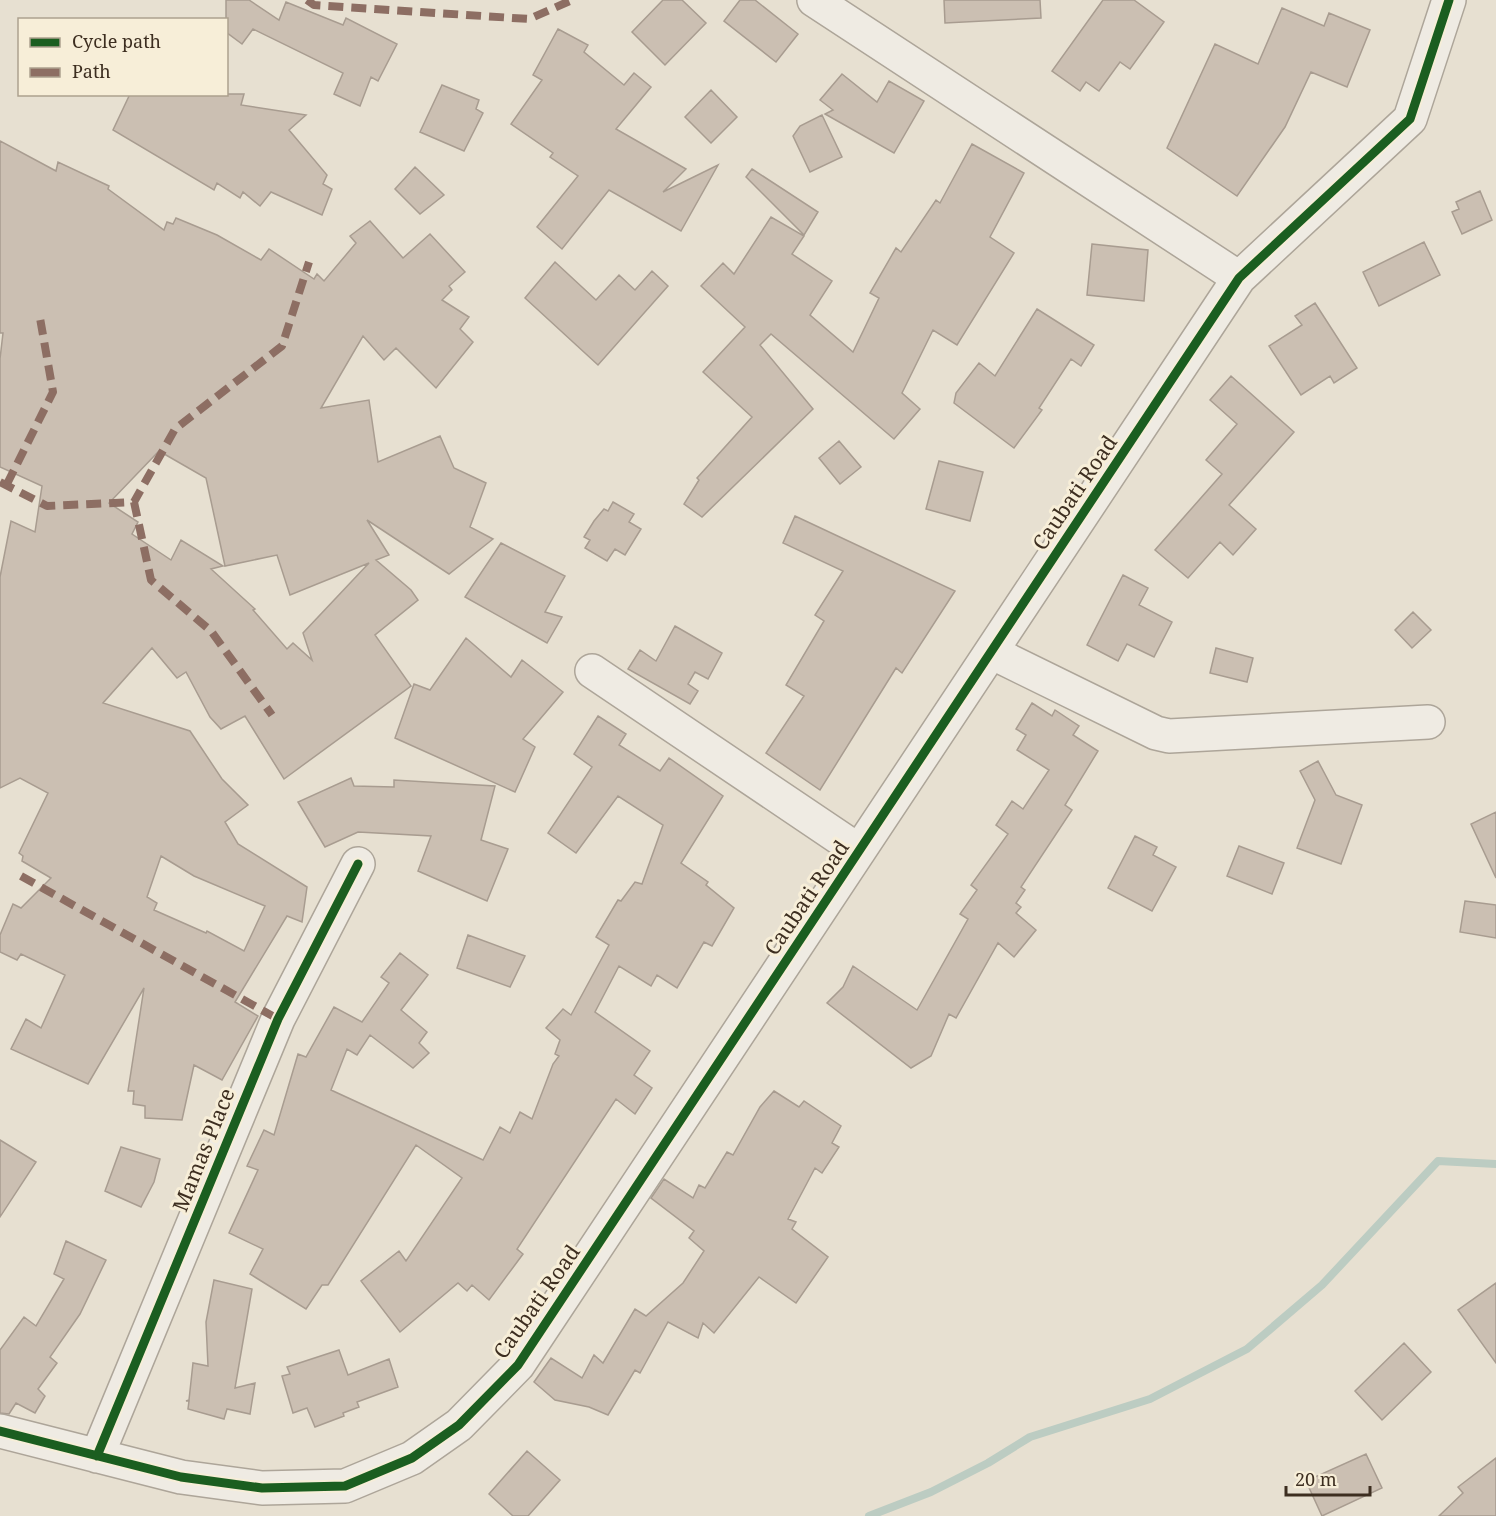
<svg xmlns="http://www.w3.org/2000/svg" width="1496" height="1516" font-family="'Noto Serif',serif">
	<rect width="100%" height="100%" fill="#e7e0d1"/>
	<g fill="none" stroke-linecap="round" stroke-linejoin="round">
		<path stroke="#bcccc2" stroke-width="8" d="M869 1516 931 1492 988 1463 1030 1437 1150 1399 1247 1349 1322 1285 1438 1161 1496 1164"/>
	</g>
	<path fill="#cbbfb2" stroke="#a89c90" stroke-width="1.5" fill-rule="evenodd" d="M226 0H249L279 20 286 2 343 25 346 18 397 44 378 81 371 77 360 106 334 94 343 73 253 29 242 44 226 32Z
		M663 0H682L706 23 665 65 632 32Z
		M740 0H755L798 34 776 62 724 21Z
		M944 0H1040L1041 18 945 23Z
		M1103 0H1134L1164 22 1130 69 1120 62 1099 91 1086 82 1080 91 1052 71Z
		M1282 8 1324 26 1329 13 1370 30 1347 87 1311 72 1285 127 1237 196 1167 148 1215 44 1258 64Z
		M558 29 588 45 584 52 624 85 634 73 651 87 616 129 686 169 663 192 718 165 681 231 609 190 562 249 537 227 578 176 550 157 553 153 511 124 542 80 533 75Z
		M842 74 877 102 889 81 924 101 894 153 825 114 833 110 820 100Z
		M442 85 479 100 476 109 483 113 464 151 420 132Z
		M711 90 737 117 711 143 685 117Z
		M130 94H244L241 105 306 115 289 130 327 175 323 184 332 189 322 215 271 192 260 206 243 192 240 198 217 183 214 190 113 130Z
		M822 115 842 157 810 172 793 136 800 126Z
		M0 141 56 171 58 162 109 186 108 189 164 230 167 222 173 224 176 218 217 235 261 260 269 249 314 279 317 274 324 281 356 243 350 236 370 221 403 258 430 234 465 272 449 286 452 290 442 300 469 317 460 329 473 342 436 388 396 348 384 360 363 336 321 408 369 400 378 462 440 436 454 468 486 483 470 527 493 539 449 574 367 520 389 555 376 560 411 590 418 600 375 635 411 686 284 779 245 716 221 729 210 717 186 672 177 678 152 648 103 703 190 731 222 779 248 805 225 822 238 844 307 887 302 922 287 916 235 1002 258 1016 222 1080 194 1065 182 1120 145 1118V1106L133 1104 134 1091H128L144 988 88 1084 11 1049 26 1019 41 1028 65 975 21 954 17 960 0 952V935L13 904 21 908 51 878 22 861 23 856 19 853 48 793 20 778 0 788V577L11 521 35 532 42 486 0 467V359L3 333H0ZM159 451 206 478 225 566 277 555 290 595 369 563 303 633 312 660 293 643 287 649 253 610 255 609 211 569 223 566 181 540 171 560 132 534 138 522 109 503ZM161 856 194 876 265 906 244 951 207 931 206 933 154 910 157 903 147 897Z
		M972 144 1024 173 990 237 1014 253 957 345 933 330 902 393 920 409 894 439 771 334 760 345 813 409 702 517 684 504 699 480 697 478 752 417 703 372 745 327 701 286 723 263 734 274 771 217 804 236 792 254 832 281 810 315 853 352 879 298 870 293 896 248 901 252 936 200 940 203Z
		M415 167 444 195 420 214 395 189Z
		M752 169 818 212 804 235 746 177Z
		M1480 191 1492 220 1462 234 1452 212 1459 209 1456 202Z
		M1424 242 1440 275 1379 306 1363 272Z
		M1092 244 1148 250 1144 301 1087 295Z
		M555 262 596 300 619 275 635 290 652 271 668 286 598 365 525 298Z
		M1315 303 1357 368 1334 383 1330 376 1301 395 1269 346 1302 325 1295 316Z
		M1037 309 1094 345 1081 366 1071 359 1039 408 1042 410 1014 448 954 403 956 393 979 363 995 376Z
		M1231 376 1294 432 1229 505 1256 529 1233 555 1220 542 1188 578 1155 550 1222 474 1206 460 1237 424 1210 400Z
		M839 441 861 467 840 484 819 458Z
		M939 461 983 472 970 521 926 509Z
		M613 502 634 514 629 522 641 529 625 555 615 549 607 561 585 548 590 540 584 537 594 521 604 509 608 511Z
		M795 516 955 591 902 673 896 668 820 790 766 753 804 696 786 685 824 621 815 615 843 571 783 543Z
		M501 543 565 576 545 612 562 617 547 643 465 597Z
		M1123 575 1148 588 1139 605 1172 622 1154 657 1127 644 1118 661 1087 645Z
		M1413 612 1431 630 1412 648 1395 630Z
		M675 626 722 653 708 679 695 672 688 684 698 691 690 704 628 669 640 650 656 661Z
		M466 638 511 677 522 660 563 692 523 739 535 747 515 792 395 738 414 684 430 690Z
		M1216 648 1253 658 1247 682 1210 673Z
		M1032 703 1052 716 1055 710 1079 726 1073 735 1098 751 1065 805 1072 810 1021 887 1025 890 1016 903 1021 907 1016 913 1036 930 1014 957 998 943 956 1018 949 1014 931 1056 911 1068 827 1003 843 987 853 966 917 1010 968 919 960 914 977 890 971 885 1008 834 996 825 1012 801 1023 809 1049 770 1017 750 1026 735 1016 729Z
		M598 716 626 734 619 745 660 771 669 758 723 796 681 863 708 882 706 885 734 908 712 946 704 942 677 988 657 975 651 986 619 966 595 1012 650 1051 634 1075 652 1088 635 1114 616 1099 517 1249 523 1254 489 1300 472 1285 467 1291 458 1283 400 1332 361 1281 399 1251 406 1261 462 1178 416 1145 328 1285H322L306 1309 250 1274 263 1249 229 1233 258 1170 247 1166 264 1130 274 1135 298 1054 306 1057 334 1007 362 1022 389 983 381 977 400 953 428 975 401 1010 427 1032 419 1043 429 1053 413 1068 370 1035 357 1055 347 1049 331 1090 483 1160 500 1127 510 1133 520 1112 532 1119 553 1064 559 1056 555 1054 560 1040 546 1028 563 1009 571 1015 609 945 596 937 618 900 621 901 635 882 642 884 663 825 618 796 576 853 548 833 592 767 574 754Z
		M1318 761 1336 795 1362 805 1341 864 1297 848 1315 800 1300 771Z
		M351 778 354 786 394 787V780L495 786 481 840 508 849 487 901 418 871 431 836 358 832 325 847 298 802Z
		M1496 812V878L1471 824Z
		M1135 836 1157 847 1153 855 1176 867 1152 911 1108 888Z
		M1239 846 1284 863 1272 894 1227 876Z
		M1465 901 1496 905V938L1460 932Z
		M468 935 525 956 510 987 457 968Z
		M774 1091 799 1107 804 1101 841 1126 832 1143 839 1147 822 1173 815 1168 788 1219 796 1222 792 1229 828 1257 796 1303 759 1277 714 1333 703 1323 698 1338 668 1322 640 1373 635 1370 608 1415 589 1407 555 1400 534 1382 551 1358 582 1378 594 1355 603 1363 635 1309 646 1316 683 1283 704 1251 689 1238 694 1231 651 1198 664 1179 693 1198 699 1185 705 1188 727 1152 733 1155 760 1107Z
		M0 1140 36 1162 0 1217Z
		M121 1147 160 1159 154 1182 141 1207 105 1191Z
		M66 1241 106 1260 80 1314 50 1357 57 1363 38 1389 45 1396 35 1413 16 1403 9 1414 0 1413V1350L24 1317 36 1326 64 1279 54 1274Z
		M214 1280 252 1289 235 1388 255 1383 250 1414 227 1409 224 1419 188 1409 189 1401H186L189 1400 193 1363 208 1366 206 1322Z
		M1496 1283V1363L1458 1310Z
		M1404 1343 1431 1372 1382 1420 1355 1391Z
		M339 1350 348 1375 389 1359 398 1387 357 1402 359 1407 343 1413 344 1416 315 1427 307 1408 293 1413 282 1376 290 1374 287 1367Z
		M527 1451 560 1480 528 1516H513L489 1494Z
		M1366 1454 1382 1488 1322 1516 1306 1481Z
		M1496 1458V1516H1439L1463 1493 1458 1487Z"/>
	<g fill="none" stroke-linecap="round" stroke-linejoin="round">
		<defs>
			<path id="minor" d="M814 0 1239 278
				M991 652 1156 733 1169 736 1428 722
				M592 671 859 851
				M0 1431 181 1477 262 1488 345 1486 412 1458 459 1425 518 1365 1239 278 1410 119 1449 0
				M97 1456 278 1019 358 864"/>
		</defs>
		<use href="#minor" stroke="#ada599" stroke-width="36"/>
		<use href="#minor" stroke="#efebe3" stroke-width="33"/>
		<path stroke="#8d6e63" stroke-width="8" stroke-dasharray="15 8" stroke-linecap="butt" d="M307 0 314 5 529 19 572 0
			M0 482 47 506 134 502 175 429 282 346 309 262
			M7 484 53 392 40 318
			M134 502 151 580 211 631 272 715
			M21 876 278 1019"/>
		<defs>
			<path id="cycleway" d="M0 1431 181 1477 262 1488 345 1486 412 1458 459 1425 518 1365 1239 278 1410 119 1449 0
				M97 1456 278 1019 358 864"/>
		</defs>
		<use href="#cycleway" stroke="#f7eed8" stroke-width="13"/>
		<use href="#cycleway" stroke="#1b5e20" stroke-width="9"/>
	</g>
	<g text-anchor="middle" stroke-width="6" stroke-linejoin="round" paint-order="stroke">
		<g font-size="21" fill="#3d2e20" stroke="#f7eed8">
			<text transform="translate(1075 493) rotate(-56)" y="7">Caubati Road</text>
			<text transform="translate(807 898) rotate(-56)" y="7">Caubati Road</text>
			<text transform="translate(204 1150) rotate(-68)" y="7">Mamas Place</text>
			<text transform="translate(537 1302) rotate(-55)" y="7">Caubati Road</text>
		</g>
	</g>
	<rect x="18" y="18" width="210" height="78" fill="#f7eed8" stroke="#ada18e" stroke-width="1.5"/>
	<rect x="30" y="38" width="30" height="9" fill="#1b5e20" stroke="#ada18e" stroke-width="1.5"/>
	<text x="72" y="48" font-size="18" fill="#3d2e20">Cycle path</text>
	<rect x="30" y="68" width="30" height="9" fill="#8d6e63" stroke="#ada18e" stroke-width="1.5"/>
	<text x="72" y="78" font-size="18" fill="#3d2e20">Path</text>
	<path d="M1286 1486v9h84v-9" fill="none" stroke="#3d2e20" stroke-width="3"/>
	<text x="1295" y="1486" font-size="18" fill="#3d2e20" stroke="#f7eed8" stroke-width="4.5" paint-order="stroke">20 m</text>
</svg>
